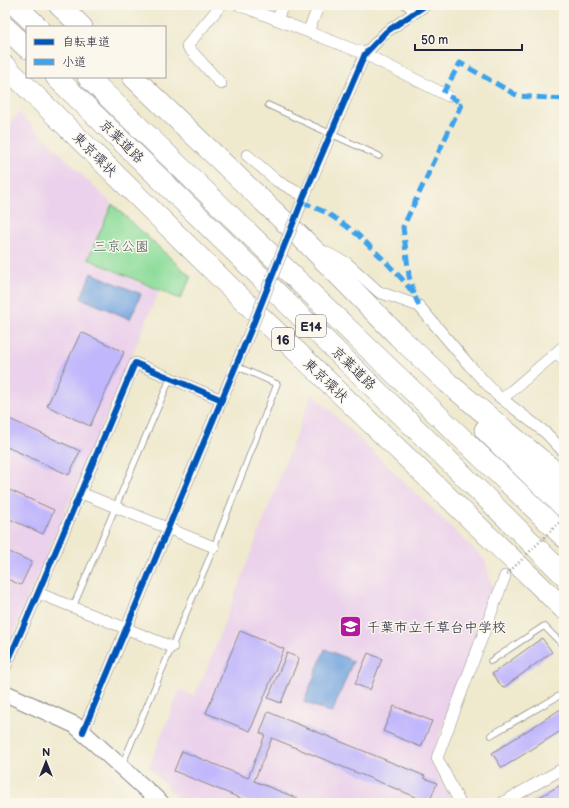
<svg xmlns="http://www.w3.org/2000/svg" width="569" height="808" font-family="'Balsamiq Sans','Klee One',sans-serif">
	<rect width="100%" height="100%" fill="#fbf7ec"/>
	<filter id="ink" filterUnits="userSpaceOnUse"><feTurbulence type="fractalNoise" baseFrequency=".025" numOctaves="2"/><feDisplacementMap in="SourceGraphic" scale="8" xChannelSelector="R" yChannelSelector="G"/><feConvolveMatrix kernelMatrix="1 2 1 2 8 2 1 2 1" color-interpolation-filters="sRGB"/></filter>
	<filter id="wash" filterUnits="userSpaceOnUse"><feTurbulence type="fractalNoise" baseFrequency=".012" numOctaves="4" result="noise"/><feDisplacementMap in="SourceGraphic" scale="16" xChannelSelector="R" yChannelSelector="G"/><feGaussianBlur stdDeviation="0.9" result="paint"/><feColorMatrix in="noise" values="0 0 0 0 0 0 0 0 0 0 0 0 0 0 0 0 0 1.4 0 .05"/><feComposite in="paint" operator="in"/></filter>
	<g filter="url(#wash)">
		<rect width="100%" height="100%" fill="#efe9ce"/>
		<path fill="#ebd1eb" d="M18 112 111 203 87 260 159 291 5 653V134Z
			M312 393 485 560 493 589 430 761 453 803H182L149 767 180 689 194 696 208 666Z"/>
		<path fill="#8edd9b" stroke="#58806b" d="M112 204 191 277 180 299 88 259Z"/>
		<path fill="#74a6df" stroke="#4b648d" d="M91 273 141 294 130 319 81 298Z
			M325 649 353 661 332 713 304 702Z"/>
		<g id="blocks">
			<path fill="#c1b7fc" d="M81 332 124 352 90 426 47 406Z
				M5 417 80 451 69 475 5 446Z
				M5 488 54 510 43 534 5 517Z
				M5 550 32 562 21 585 5 578Z
				M240 631 284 649 250 731 206 713Z
				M542 638 552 652 503 688 492 674Z
				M287 653 299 658 281 703 268 698Z
				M368 653 382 659 370 690 355 684Z
				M394 706 432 721 421 747 383 731Z
				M564 707V729L502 768 492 753Z
				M268 712 425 776 424 778 437 783 429 803H419L414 801 416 797 272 738 254 781 309 803H252L174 771 182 751 248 778 265 735 260 733Z
				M564 783V803H529Z"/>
		</g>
	</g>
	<g filter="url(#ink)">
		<use href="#blocks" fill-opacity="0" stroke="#888684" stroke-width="1"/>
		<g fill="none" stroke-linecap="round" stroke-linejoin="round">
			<defs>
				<path id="lane" d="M404 5 414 13
					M268 105 379 156
					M73 607 170 379
					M491 661 544 626 564 646
					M491 735 564 693
					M122 765 214 547 277 384 236 366"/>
				<path id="street" d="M221 5 187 46 221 84
					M239 5 365 54 448 96
					M277 20 283 5
					M308 32 319 5
					M247 155 277 181 304 196
					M302 202 365 54 386 32 426 5
					M323 251 347 263 379 292 419 306 469 365 497 395 546 433 564 452
					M557 353 564 360
					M502 399 564 346
					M81 493 214 547
					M38 593 172 647
					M5 668 38 593 135 363 222 400
					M83 732 252 327
					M460 803 437 758 505 576
					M502 803 564 768"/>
				<path id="secondary" d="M5 693 75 725 161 803"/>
				<path id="highway" d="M15 5 38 27
					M59 5 82 27
					M5 27 27 48
					M5 66 237 294 564 609
					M56 77 460 472 564 575
					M88 77C245 232 406 383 564 537
					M133 77 308 244 399 337 448 383 564 479
					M485 430 564 507"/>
			</defs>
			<use href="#lane" stroke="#888684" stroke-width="7"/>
			<use href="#street" stroke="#888684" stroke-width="12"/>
			<use href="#secondary" stroke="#888684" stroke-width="18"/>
			<use href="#highway" stroke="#888684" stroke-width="22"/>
			<use href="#lane" stroke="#fff" stroke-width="5.5"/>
			<use href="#street" stroke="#fff" stroke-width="11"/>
			<use href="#secondary" stroke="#fff" stroke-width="16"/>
			<use href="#highway" stroke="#fff" stroke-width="21"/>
			<defs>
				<path id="street-bridge" d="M252 327 302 202"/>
			</defs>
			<use href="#street-bridge" stroke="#888684" stroke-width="12" stroke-linecap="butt"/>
			<path stroke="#888684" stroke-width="2.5" stroke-dasharray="1 3" stroke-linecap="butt" d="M507 574 564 518"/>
			<use href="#street-bridge" stroke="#fff" stroke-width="11"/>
			<path stroke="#3ea2ec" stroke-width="5" stroke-dasharray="10 5" stroke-linecap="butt" d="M443 93 460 63 518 96 564 99
				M302 202 327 213 345 225 358 235 382 258 402 279 414 294 419 306
				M414 294 409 276 403 227 462 103 448 96"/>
			<defs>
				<path id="cycleway" d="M5 668 38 593 135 363 222 400
					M83 732 252 327 304 196 365 54 386 32 426 5"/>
			</defs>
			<use href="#cycleway" stroke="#fbf7ec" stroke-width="8"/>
			<use href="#cycleway" stroke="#0057b8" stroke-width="6"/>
		</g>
	</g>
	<defs>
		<symbol id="school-square" viewBox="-11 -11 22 22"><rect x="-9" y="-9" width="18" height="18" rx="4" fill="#b5179e" stroke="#fbf7ec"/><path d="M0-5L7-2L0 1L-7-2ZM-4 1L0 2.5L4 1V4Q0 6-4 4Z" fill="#fff"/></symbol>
	</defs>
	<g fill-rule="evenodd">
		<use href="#school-square" x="338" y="614" width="25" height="25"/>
	</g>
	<g text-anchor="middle" stroke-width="3" stroke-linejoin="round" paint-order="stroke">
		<g fill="#fbf7ec" stroke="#636270" stroke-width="1">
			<rect x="296" y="315" width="30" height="22" rx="3"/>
			<rect x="272" y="328" width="22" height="22" rx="3"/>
		</g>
		<g font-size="13" font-weight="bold" fill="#22223b">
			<text x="311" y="331">E14</text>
			<text x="283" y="344">16</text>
		</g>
		<g font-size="14" fill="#22223b" stroke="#fbf7ec">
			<text transform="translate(122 141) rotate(44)" y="5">京葉道路</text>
			<text transform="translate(95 154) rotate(45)" y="5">東京環状</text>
			<text transform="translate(354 368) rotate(44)" y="5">京葉道路</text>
			<text transform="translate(326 380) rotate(44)" y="5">東京環状</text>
		</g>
		<g font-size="14" fill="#425a58" stroke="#fbf7ec">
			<text x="121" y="251">三京公園</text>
		</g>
		<g font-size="14" fill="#22223b" stroke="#fbf7ec" text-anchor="start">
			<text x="366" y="632">千葉市立千草台中学校</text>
		</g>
	</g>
	<rect width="569" height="808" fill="none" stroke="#fbf7ec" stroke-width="20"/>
	<rect x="26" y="26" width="140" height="52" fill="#fbf7ec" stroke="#a4a2a5"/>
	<rect x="34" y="39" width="20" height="6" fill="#0057b8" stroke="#a4a2a5"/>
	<text x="62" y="46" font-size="12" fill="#22223b">自転車道</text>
	<rect x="34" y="59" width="20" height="6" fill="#3ea2ec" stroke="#a4a2a5"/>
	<text x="62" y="66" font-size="12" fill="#22223b">小道</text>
	<g transform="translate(46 762)" stroke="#fbf7ec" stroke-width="3" paint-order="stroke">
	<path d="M0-3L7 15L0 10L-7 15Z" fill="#22223b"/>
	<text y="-6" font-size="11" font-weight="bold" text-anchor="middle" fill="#22223b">N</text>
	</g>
	<path d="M415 44v6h107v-6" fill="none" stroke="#22223b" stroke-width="2"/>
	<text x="421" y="44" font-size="12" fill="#22223b" stroke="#fbf7ec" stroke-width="3" paint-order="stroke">50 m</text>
</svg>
